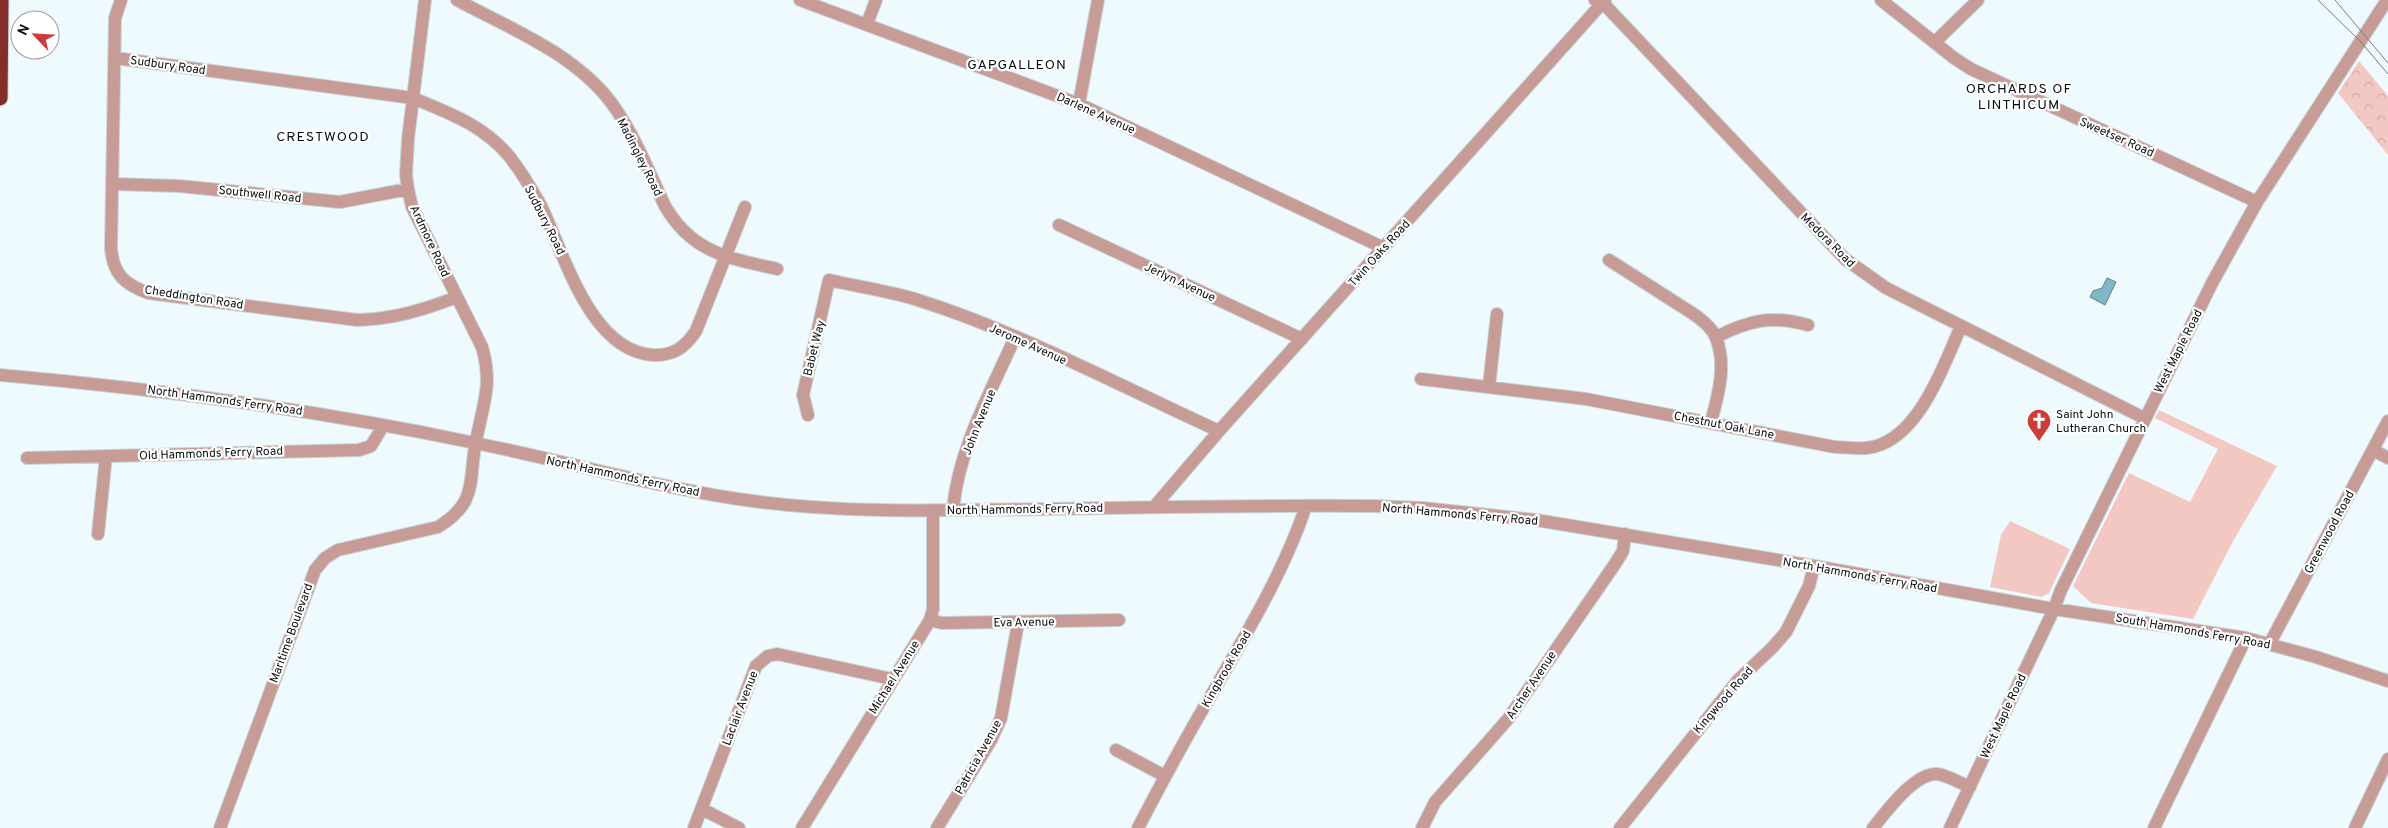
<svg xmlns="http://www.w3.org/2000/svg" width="2388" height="828" font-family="Overpass,sans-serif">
	<defs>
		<pattern id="forest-crowns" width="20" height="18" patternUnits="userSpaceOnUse" patternTransform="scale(1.25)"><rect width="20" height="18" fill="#f3c8c3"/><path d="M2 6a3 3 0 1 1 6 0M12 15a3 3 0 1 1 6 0" fill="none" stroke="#cfaba6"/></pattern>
	</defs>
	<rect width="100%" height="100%" fill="#eefafe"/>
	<path fill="#f3c8c3" d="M2159 410 2277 466 2232 543 2193 619 2091 603 2073 586 2129 473 2190 502 2218 449 2155 418Z
		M2010 521 2070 549 2049 593 2042 597 1990 587 2001 535Z"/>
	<path fill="url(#forest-crowns)" d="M2359 61 2388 96V155L2338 93Z"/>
	<path fill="#82b5c5" stroke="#5d838e" d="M2107 278 2116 282 2105 305 2090 297 2093 291 2102 288Z"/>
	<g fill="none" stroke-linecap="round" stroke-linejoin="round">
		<defs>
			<path id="minor" d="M121 0 115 18 111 248C113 274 124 284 148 293L357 320C394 319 423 310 457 297
				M457 0C511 29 576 54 613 105 635 136 649 172 665 206 692 253 729 258 777 269
				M800 0 1079 104 1384 248
				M1595 0 1603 3 1845 259 1886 288 2144 418
				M1881 0 1954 58 1971 69 2257 202
				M867 24 876 0
				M1935 42 1978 0
				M115 58 413 98C449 113 483 125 509 156 520 170 531 188 540 204 564 252 589 351 653 355 674 356 685 347 696 331L745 207
				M1079 104 1098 0
				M112 184 179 186 340 202 408 189
				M1059 225 1302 339
				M1609 260 1692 313C1701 319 1712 327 1716 338 1727 365 1718 396 1711 422
				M1716 337C1750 320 1771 315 1808 325
				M0 375C159 389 318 410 475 443 570 462 664 490 760 502 855 514 950 510 1045 509 1154 507 1263 505 1372 506L1423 508 1536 520 1814 566 2054 609 2246 638 2316 657 2388 681
				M1421 379 1586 399 1835 447C1845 447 1856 449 1866 448 1917 444 1944 365 1961 326
				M1489 386 1497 314
				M808 415 803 395 829 280C859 287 890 291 918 300 1022 333 1120 386 1219 431
				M2373 450 2388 458
				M27 458 359 450 371 446 383 426
				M1154 507 1219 431 1605 0
				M953 510C958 449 991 392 1015 337
				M98 534 106 456
				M930 620 942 623 1119 620
				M2270 643 2388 421
				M1116 750 1165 776
				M702 809 739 828
				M220 828 315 570 325 558 338 550 438 527C479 502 468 480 476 441 483 404 493 385 482 347L412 207 408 189 406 175 408 139 425 0
				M694 828 756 666 768 656 777 654 892 679
				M802 828 930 620 933 609V511
				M937 828 991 740 1001 718 1018 623
				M1138 828C1163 780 1189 732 1217 685 1250 627 1285 569 1306 506
				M1422 828 1435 802 1508 719 1615 564 1623 551 1625 534
				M1620 828 1738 680 1772 648 1786 632 1809 586 1814 566
				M1873 828C1886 812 1914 773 1937 774 1947 775 1960 783 1970 787
				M1950 828 2054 609 2061 590 2212 283 2257 202 2387 0
				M2154 828 2246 638
				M2355 828 2388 759"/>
			<path id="highway" d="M0 98 1 0"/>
		</defs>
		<use href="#minor" stroke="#c9d4d8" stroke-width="14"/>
		<use href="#highway" stroke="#c9d4d8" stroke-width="17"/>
		<use href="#minor" stroke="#c79b96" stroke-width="12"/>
		<use href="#highway" stroke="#832e2b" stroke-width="15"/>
		<path stroke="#757e81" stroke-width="1" d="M2318 0 2360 41 2388 74
			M2335 0 2388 63"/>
	</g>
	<defs>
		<symbol id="church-pin" viewBox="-11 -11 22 30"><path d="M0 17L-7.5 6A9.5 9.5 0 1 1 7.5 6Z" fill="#cb3c3b" stroke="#fff"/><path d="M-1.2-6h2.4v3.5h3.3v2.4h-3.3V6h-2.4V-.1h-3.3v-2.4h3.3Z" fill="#fff"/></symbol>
	</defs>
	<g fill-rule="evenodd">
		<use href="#church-pin" x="2025" y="407" width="28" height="38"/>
	</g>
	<g text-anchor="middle" stroke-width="4.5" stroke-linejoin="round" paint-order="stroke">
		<g font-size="12" fill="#080d0f" stroke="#fff">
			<text transform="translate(168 65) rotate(8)" y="4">Sudbury Road</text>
			<text transform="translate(1096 113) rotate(24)" y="4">Darlene Avenue</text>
			<text transform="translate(2117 137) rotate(24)" y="4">Sweetser Road</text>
			<text transform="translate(640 157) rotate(63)" y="4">Madingley Road</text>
			<text transform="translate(260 194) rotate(6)" y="4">Southwell Road</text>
			<text transform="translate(545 220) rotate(63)" y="4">Sudbury Road</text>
			<text transform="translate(1828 240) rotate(45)" y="4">Medora Road</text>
			<text transform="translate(430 241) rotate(65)" y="4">Ardmore Road</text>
			<text transform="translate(1379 253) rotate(-48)" y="4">Twin Oaks Road</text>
			<text transform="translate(1180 282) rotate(25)" y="4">Jerlyn Avenue</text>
			<text transform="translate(194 297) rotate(9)" y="4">Cheddington Road</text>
			<text transform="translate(1028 344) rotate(24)" y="4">Jerome Avenue</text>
			<text transform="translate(814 348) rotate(-76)" y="4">Babet Way</text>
			<text transform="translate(2178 351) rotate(-63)" y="4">West Maple Road</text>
			<text transform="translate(225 400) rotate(8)" y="4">North Hammonds Ferry Road</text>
			<text transform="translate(979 422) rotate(-68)" y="4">John Avenue</text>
			<text transform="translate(1724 425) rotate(11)" y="4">Chestnut Oak Lane</text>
			<text transform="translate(211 453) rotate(-2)" y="4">Old Hammonds Ferry Road</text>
			<text transform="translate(623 476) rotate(12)" y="4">North Hammonds Ferry Road</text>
			<text transform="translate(1025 509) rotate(-1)" y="4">North Hammonds Ferry Road</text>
			<text transform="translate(1460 514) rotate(5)" y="4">North Hammonds Ferry Road</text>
			<text transform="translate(2329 532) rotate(-62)" y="4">Greenwood Road</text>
			<text transform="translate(1860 575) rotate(10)" y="4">North Hammonds Ferry Road</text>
			<text transform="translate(1024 622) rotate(-1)" y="4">Eva Avenue</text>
			<text transform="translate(2193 631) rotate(10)" y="4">South Hammonds Ferry Road</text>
			<text transform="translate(291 633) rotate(-70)" y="4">Maritime Boulevard</text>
			<text transform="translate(1226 669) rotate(-60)" y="4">Kingbrook Road</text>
			<text transform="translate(894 677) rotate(-58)" y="4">Michael Avenue</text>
			<text transform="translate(1531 685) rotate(-56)" y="4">Archer Avenue</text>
			<text transform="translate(1723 700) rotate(-49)" y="4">Kingwood Road</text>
			<text transform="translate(740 708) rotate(-69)" y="4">Laclair Avenue</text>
			<text transform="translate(2003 716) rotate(-65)" y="4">West Maple Road</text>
			<text transform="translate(978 757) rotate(-61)" y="4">Patricia Avenue</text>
		</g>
		<g font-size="12" fill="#080d0f" stroke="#fff" text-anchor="start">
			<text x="2056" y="418">Saint John<tspan x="2056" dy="14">Lutheran Church</tspan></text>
		</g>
		<g font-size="14" letter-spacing="1" fill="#080d0f" stroke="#fff">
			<text x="1017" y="69">GAPGALLEON</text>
			<text x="2019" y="93">ORCHARDS OF<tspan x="2019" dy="16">LINTHICUM</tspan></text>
			<text x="323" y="141">CRESTWOOD</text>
		</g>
	</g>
	<g transform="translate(35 35) rotate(295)"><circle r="24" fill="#ffffff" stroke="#9c9e9f"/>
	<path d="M0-4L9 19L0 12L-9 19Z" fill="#cb3c3b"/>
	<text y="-8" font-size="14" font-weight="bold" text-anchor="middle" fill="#080d0f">N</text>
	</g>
</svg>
